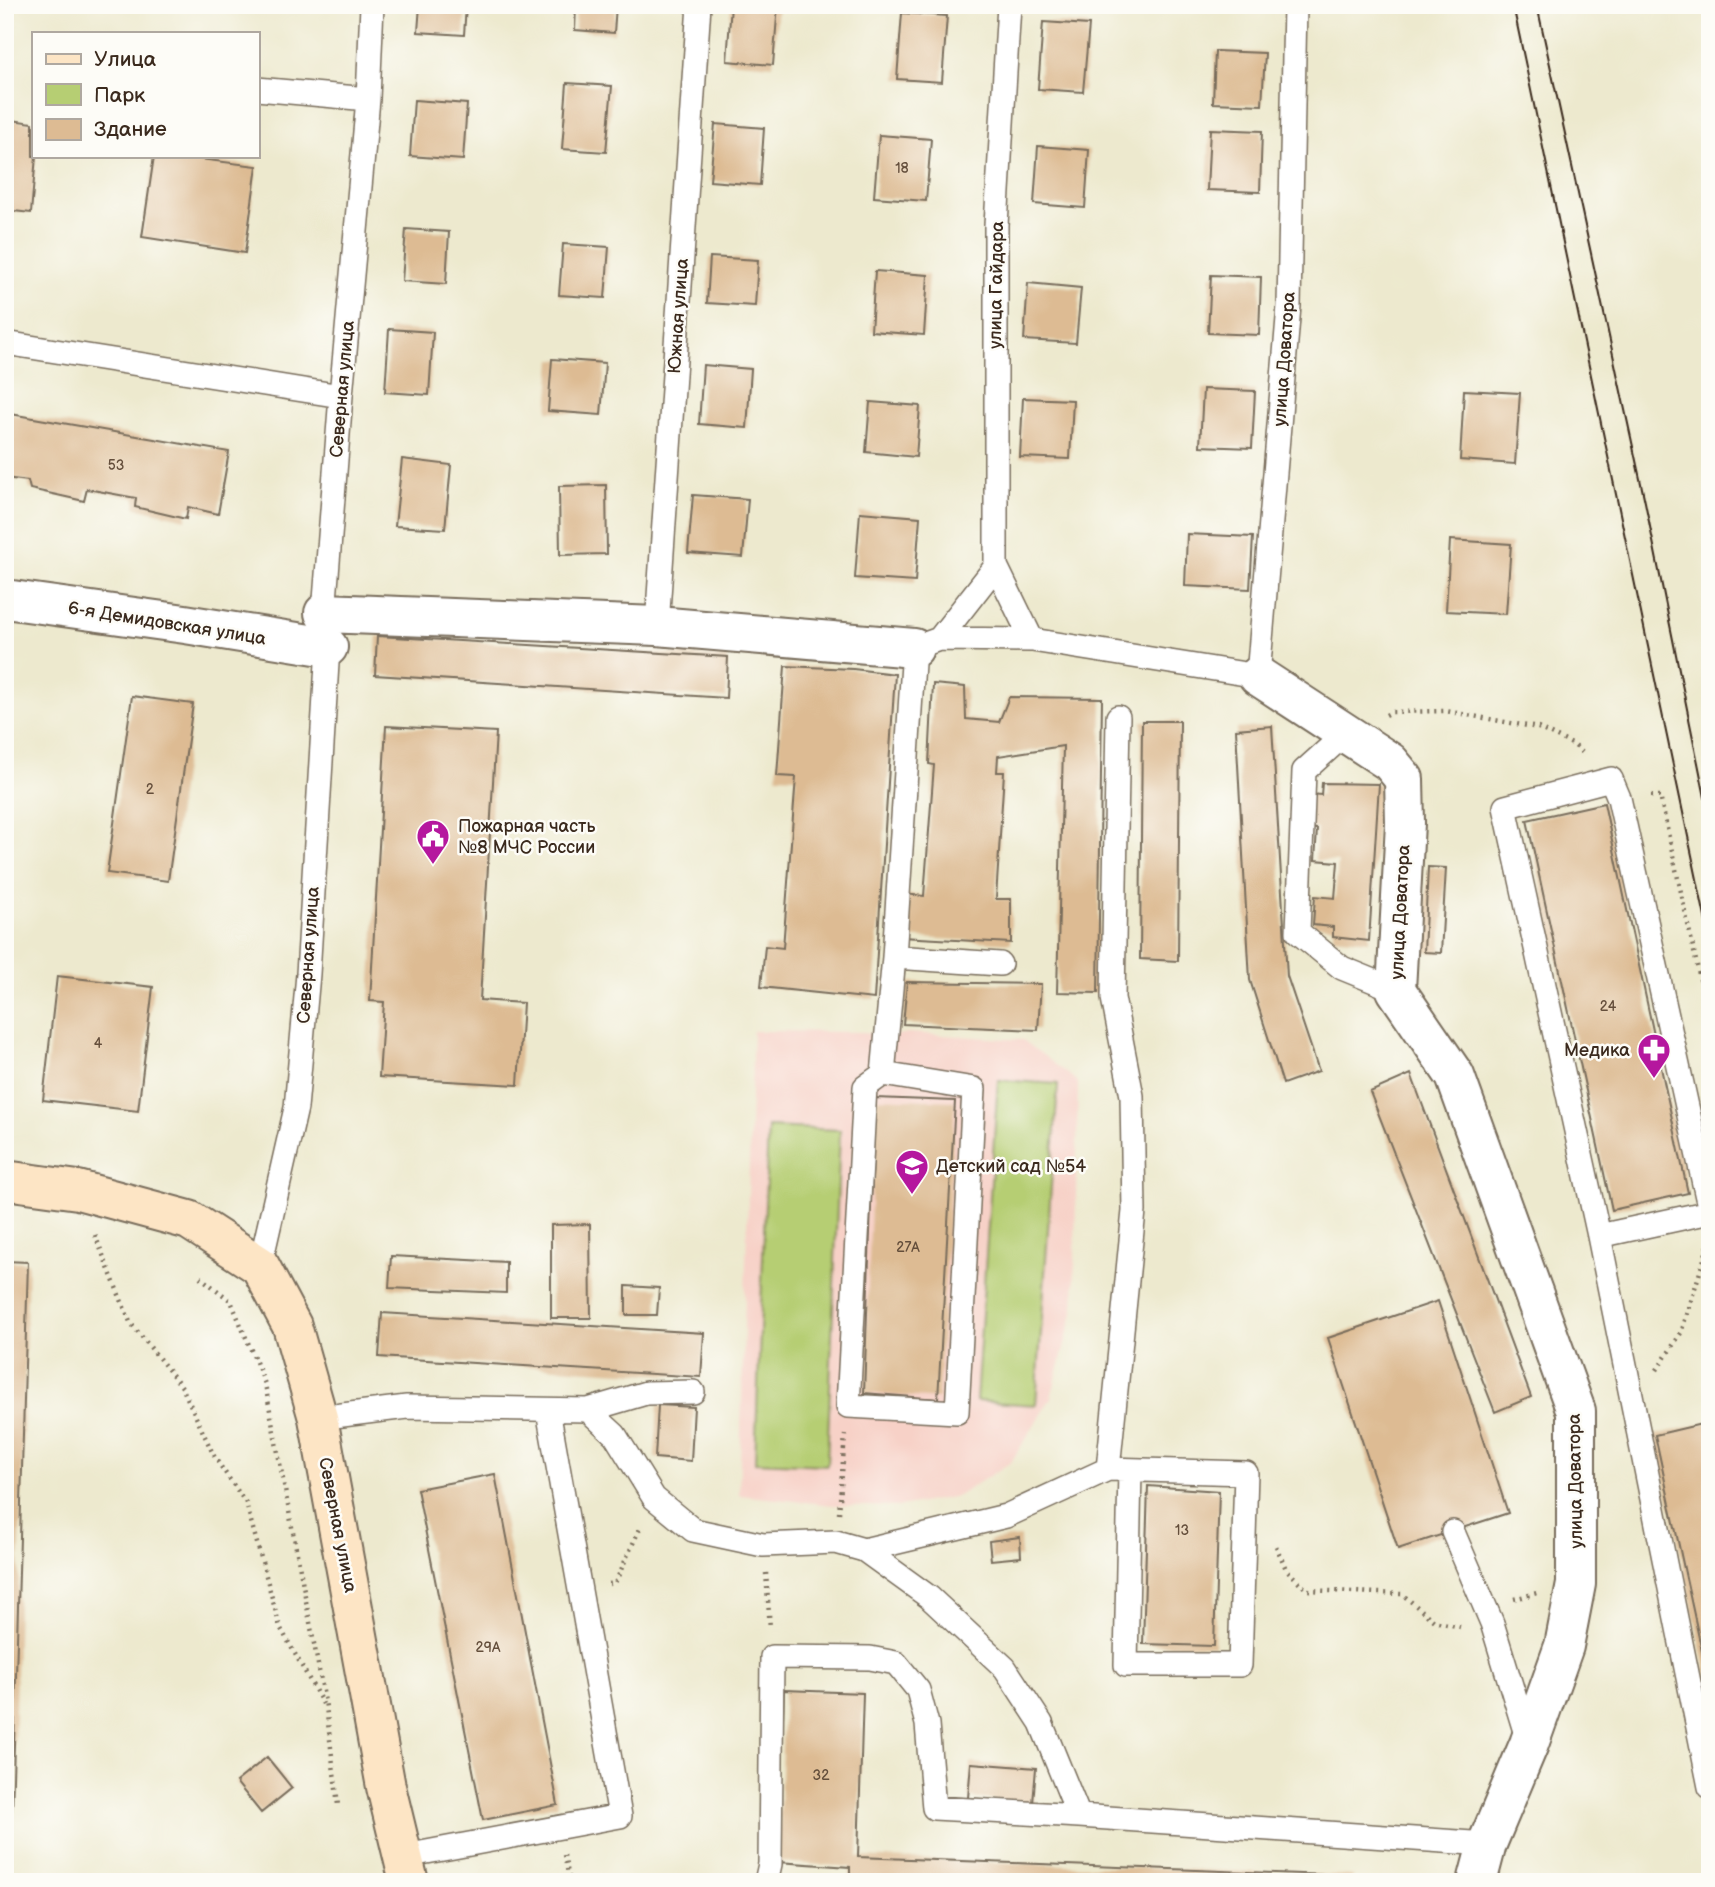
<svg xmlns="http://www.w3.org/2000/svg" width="1715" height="1887" font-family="'Balsamiq Sans',sans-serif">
	<rect width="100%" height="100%" fill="#fdfcf7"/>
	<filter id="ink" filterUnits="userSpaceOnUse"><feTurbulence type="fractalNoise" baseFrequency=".0143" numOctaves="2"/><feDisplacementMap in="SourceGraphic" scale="14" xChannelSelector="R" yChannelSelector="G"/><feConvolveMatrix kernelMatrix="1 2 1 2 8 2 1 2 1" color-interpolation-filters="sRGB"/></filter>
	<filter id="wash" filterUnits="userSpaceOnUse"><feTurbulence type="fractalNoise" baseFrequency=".00686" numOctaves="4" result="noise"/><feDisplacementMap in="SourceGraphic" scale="28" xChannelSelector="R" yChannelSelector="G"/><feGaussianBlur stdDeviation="1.57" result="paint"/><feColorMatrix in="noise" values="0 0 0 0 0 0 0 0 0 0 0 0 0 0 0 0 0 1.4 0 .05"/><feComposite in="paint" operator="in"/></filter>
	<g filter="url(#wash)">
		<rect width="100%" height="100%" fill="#ede9ce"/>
		<path fill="#f7d1c7" d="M753 1031 862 1032 897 1035 908 1033 1023 1040 1078 1082 1074 1309 1051 1398 1011 1462 958 1496 900 1507 833 1505 739 1495Z"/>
		<path fill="#b6ce73" stroke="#787c48" stroke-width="2" d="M998 1080 1058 1084 1036 1405 976 1401Z
			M768 1127 840 1130 827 1465 755 1462Z"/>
		<g id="blocks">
			<path fill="#ddbb93" d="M420 5H466L464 35 418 32Z
				M576 5H616L614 33 575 30Z
				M731 5H778L773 65 727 61Z
				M902 13 947 16 942 82 897 79Z
				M1043 22 1089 25 1083 92 1038 89Z
				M1215 51 1265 53 1262 105 1213 103Z
				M567 83 612 86 606 152 562 149Z
				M414 100 467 104 463 160 410 156Z
				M5 119 33 123V156H36L31 213 5 210Z
				M715 124 764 128 760 185 710 181Z
				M1210 129 1262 131 1260 192 1207 190Z
				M879 135 931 139 926 201 874 197Z
				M1038 146 1089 150 1085 208 1034 204Z
				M154 156H175L257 166 245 253 142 237Z
				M406 229 449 232 446 284 402 281Z
				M563 244 609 247 605 298 559 295Z
				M710 257 758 260 755 306 707 303Z
				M875 271 928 275 924 335 871 331Z
				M1211 275 1261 277 1259 335 1208 333Z
				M1028 283 1081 288 1076 343 1024 340Z
				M389 329 433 332 429 395 385 392Z
				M552 359 605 363 601 415 548 411Z
				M703 365 751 369 747 428 699 424Z
				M1203 389 1255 391 1252 448 1200 446Z
				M1464 390 1520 393 1515 464 1460 460Z
				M1023 398 1073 400 1070 459 1020 457Z
				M870 402 920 406 916 457 866 452Z
				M5 413 229 452 218 514 188 507 186 519 135 507 136 498 87 489 84 501 30 489 28 481 5 478Z
				M402 459 451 465 445 529 395 526Z
				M606 485 607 554 560 555 559 486Z
				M693 495 748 499 743 557 688 553Z
				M860 512 920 517 915 582 855 578Z
				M1187 534 1253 537 1250 589 1185 586Z
				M1450 540 1511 544 1506 614 1446 611Z
				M377 636 728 657 726 698 375 675Z
				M785 666 853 669 895 674 874 999 761 987 765 946 783 948 796 777 777 776Z
				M933 684 965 687 966 719 999 722 1009 697 1102 698 1098 993 1057 992 1063 746 998 756 997 772H1004L996 899H1011V943L901 937 903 894 924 896 934 765 929 764Z
				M132 696 193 704 168 881 107 873Z
				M1142 721H1180L1178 961 1140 959Z
				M386 726 496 732 480 1000 523 1003 518 1085 379 1077 384 1002 370 1001Z
				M1272 726 1287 976 1319 1071 1283 1084 1250 980 1236 729Z
				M1322 783 1379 784 1369 941 1333 937V927L1313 925 1315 896 1335 898 1338 862 1315 860 1317 829 1307 828 1309 794 1321 795Z
				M1604 803 1688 1193 1612 1210 1527 820Z
				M1428 867 1446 868 1441 953 1424 952Z
				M57 976 153 987 138 1111 43 1100Z
				M907 982 1041 984 1038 1030 903 1024Z
				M1411 1074 1531 1397 1495 1412 1370 1092Z
				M875 1098 955 1101 938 1399 864 1393Z
				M590 1224 591 1318H551V1225Z
				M391 1256 506 1262V1293L389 1288Z
				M5 1261 28 1262 10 1882H5Z
				M626 1286 659 1288 657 1315H626Z
				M1438 1301 1508 1513 1398 1549 1328 1338Z
				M382 1313 704 1333 701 1377 379 1357Z
				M658 1405 694 1407 691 1461 655 1458Z
				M1710 1422V1684H1709L1655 1435Z
				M495 1474 558 1805 483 1820 417 1489Z
				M1148 1486 1219 1491 1214 1646 1143 1644Z
				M1020 1537 1021 1557 991 1560 989 1541Z
				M784 1690 863 1693 858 1857 1352 1876V1882H850V1867L778 1862Z
				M267 1757 292 1788 261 1813 236 1782Z
				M971 1763 1036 1768 1033 1803 968 1798Z"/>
		</g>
	</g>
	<g filter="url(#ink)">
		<use href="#blocks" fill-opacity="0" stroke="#796d5c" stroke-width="2"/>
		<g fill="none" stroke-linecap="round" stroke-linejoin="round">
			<defs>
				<path id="lane" d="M1009 5 996 225V566L1032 640
					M257 89 368 99
					M5 343 341 396
					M996 566 939 639 914 648 894 957 1000 964
					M657 626 699 5
					M939 639 1032 640 1258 676 1289 306 1295 5
					M1345 734 1304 771 1298 932 1342 968 1396 990
					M883 1074 974 1089 957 1412 848 1406 865 1087 883 1074 894 957
					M1710 1211 1619 798 1611 779 1505 807 1599 1236 1710 1787
					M1599 1236 1710 1212
					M260 1266 296 1108 308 974 328 647 324 613 341 396 368 99 372 5
					M588 1410 646 1393 693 1392
					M318 1418 407 1407 588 1410 615 1435 654 1498 693 1530 763 1545 836 1542 864 1550 929 1597 1005 1668 1041 1723 1079 1816
					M1108 1469 1246 1473 1240 1665H1126L1130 1470
					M1453 1532 1492 1623 1528 1741
					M864 1550 1006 1516 1108 1469 1134 1211 1132 1096 1113 998 1118 717
					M405 1856 620 1816 548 1410
					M766 1882 770 1864 772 1657 870 1658 896 1663 918 1690 927 1724 934 1808 1079 1816 1487 1844"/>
				<path id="street" d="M5 599 185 624 328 647
					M324 613 657 626 914 648
					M1258 676 1390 762 1404 779 1405 823 1396 990 1455 1076 1576 1411V1584L1564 1646 1529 1744 1487 1844 1477 1882"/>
				<path id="secondary" d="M5 1180 78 1190 189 1220 260 1266 292 1326 318 1418 386 1787 409 1882"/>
			</defs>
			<use href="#lane" stroke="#796d5c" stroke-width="26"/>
			<use href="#street" stroke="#796d5c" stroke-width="42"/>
			<use href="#secondary" stroke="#796d5c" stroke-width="42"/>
			<path stroke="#796d5c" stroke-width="4.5" stroke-dasharray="2 5" stroke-linecap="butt" d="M1386 715 1392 712 1446 711 1538 728 1574 745 1585 755
				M1651 796H1660L1710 1025
				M95 1235 130 1322 182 1387 215 1458 246 1503 280 1627 323 1704
				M200 1277 231 1301 265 1384 326 1707 338 1805
				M1657 1370 1681 1333 1709 1243
				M839 1513 845 1435
				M1276 1546 1286 1569 1307 1590 1402 1594 1434 1621 1460 1627
				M766 1573 770 1628
				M609 1584 615 1583 641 1526
				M1514 1599 1537 1593
				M564 1855 570 1882"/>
			<use href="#lane" stroke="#fff" stroke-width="23"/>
			<use href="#street" stroke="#fff" stroke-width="38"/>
			<use href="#secondary" stroke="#fde5c5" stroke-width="38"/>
			<path stroke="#3b2a1e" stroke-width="2" d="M1513 5 1710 941
				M1537 5 1645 502 1710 822"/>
		</g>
	</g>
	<defs>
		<symbol id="civic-pin" viewBox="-11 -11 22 30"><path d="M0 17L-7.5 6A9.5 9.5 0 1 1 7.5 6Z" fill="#b5179e" stroke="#fdfcf7"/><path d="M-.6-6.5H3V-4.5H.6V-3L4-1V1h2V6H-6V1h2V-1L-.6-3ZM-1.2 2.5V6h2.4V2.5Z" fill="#fff"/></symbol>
		<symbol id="pharmacy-pin" viewBox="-11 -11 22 30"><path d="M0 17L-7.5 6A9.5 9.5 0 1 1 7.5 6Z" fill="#b5179e" stroke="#fdfcf7"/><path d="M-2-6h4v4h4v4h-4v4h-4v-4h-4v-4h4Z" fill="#fff"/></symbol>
		<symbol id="school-pin" viewBox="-11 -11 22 30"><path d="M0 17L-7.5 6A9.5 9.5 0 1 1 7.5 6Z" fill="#b5179e" stroke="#fdfcf7"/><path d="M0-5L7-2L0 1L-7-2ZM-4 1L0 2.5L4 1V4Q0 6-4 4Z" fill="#fff"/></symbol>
	</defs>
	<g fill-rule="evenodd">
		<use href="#civic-pin" x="414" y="817" width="38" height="52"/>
		<use href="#pharmacy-pin" x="1635" y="1031" width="38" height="52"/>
		<use href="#school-pin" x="893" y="1147" width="38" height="52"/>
	</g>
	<g text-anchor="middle" stroke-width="5" stroke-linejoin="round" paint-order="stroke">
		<g font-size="14" fill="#644e3b">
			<text x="902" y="173">18</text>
			<text x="116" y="470">53</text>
			<text x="150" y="794">2</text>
			<text x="1608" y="1011">24</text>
			<text x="98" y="1048">4</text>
			<text x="908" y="1252">27А</text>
			<text x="1182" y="1535">13</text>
			<text x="488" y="1652">29А</text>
			<text x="821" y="1780">32</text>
		</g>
		<g font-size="18" fill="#3b2a1e" stroke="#fdfcf7">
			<text transform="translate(996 285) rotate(-89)" y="6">улица Гайдара</text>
			<text transform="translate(678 316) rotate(-86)" y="6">Южная улица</text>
			<text transform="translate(1284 359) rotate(-86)" y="6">улица Доватора</text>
			<text transform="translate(342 389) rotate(-85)" y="6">Северная улица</text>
			<text transform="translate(167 623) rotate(9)" y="6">6-я Демидовская улица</text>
			<text transform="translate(1400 912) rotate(-87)" y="6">улица Доватора</text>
			<text transform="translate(308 955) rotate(-86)" y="6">Северная улица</text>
			<text transform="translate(1575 1481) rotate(-91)" y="6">улица Доватора</text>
			<text transform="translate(338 1525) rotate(79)" y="6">Северная улица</text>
		</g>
		<g font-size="18" fill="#3b2a1e" stroke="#fdfcf7" text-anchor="start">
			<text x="458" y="832">Пожарная часть<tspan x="458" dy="21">№8 МЧС России</tspan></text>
			<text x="1630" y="1056" text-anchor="end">Медика</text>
			<text x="936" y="1172">Детский сад №54</text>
		</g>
	</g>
	<rect width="1715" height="1887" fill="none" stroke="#fdfcf7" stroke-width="28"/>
	<rect x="32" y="32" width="228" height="126" fill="#fdfcf7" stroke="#afa8a0" stroke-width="2"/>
	<rect x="46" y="54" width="35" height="10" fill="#fde5c5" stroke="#afa8a0" stroke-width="2"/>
	<text x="94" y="66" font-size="21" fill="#3b2a1e">Улица</text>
	<rect x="46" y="84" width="35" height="21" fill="#b6ce73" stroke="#afa8a0" stroke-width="2"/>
	<text x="94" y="102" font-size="21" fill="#3b2a1e">Парк</text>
	<rect x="46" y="119" width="35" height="21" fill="#ddbb93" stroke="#afa8a0" stroke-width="2"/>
	<text x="94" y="136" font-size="21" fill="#3b2a1e">Здание</text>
</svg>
